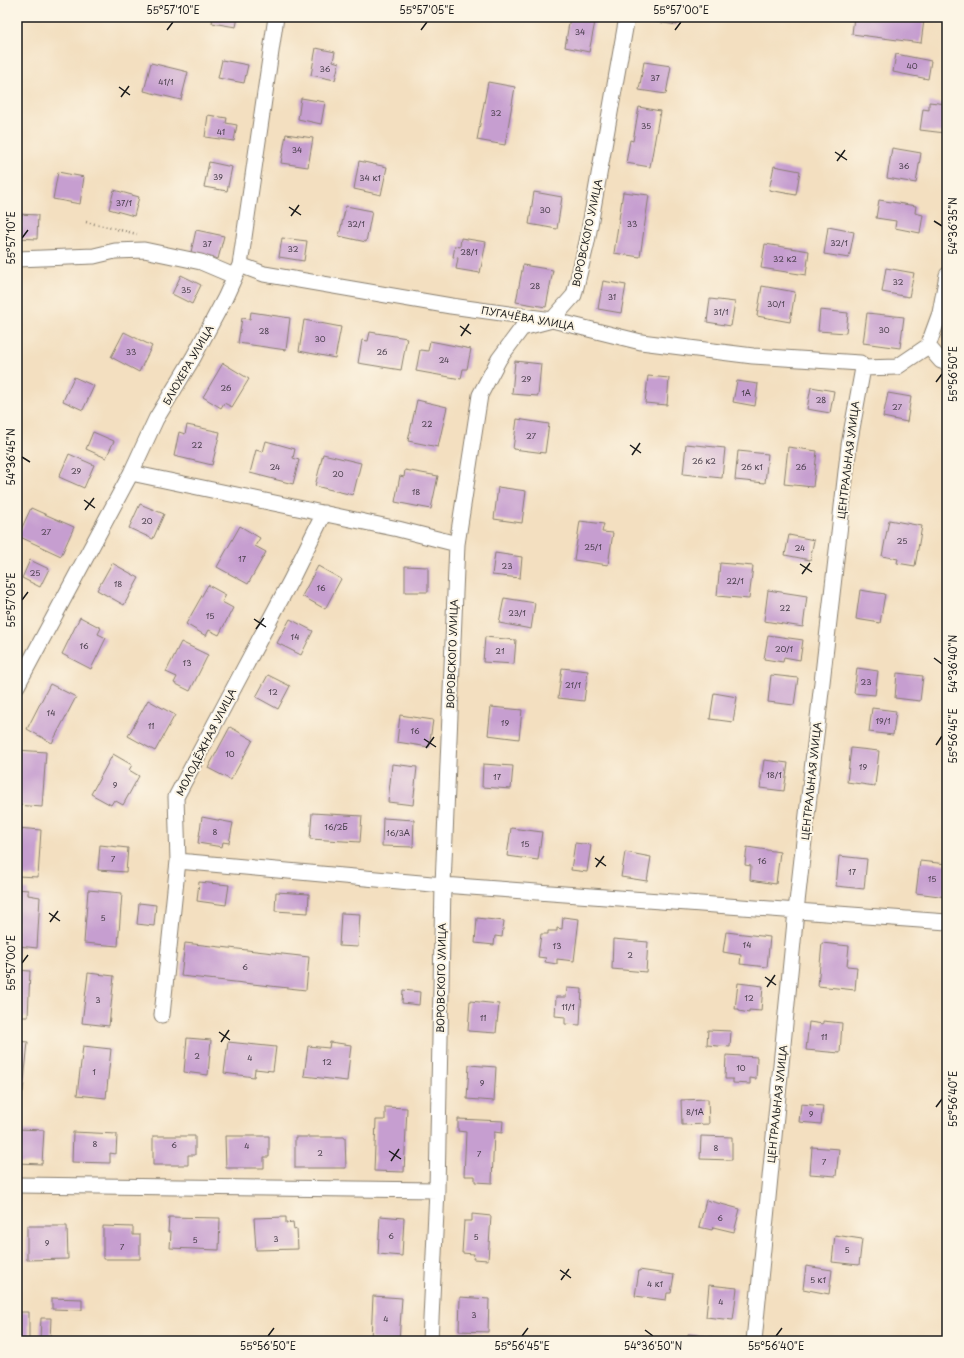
<svg xmlns="http://www.w3.org/2000/svg" width="964" height="1358" font-family="'Playpen Sans',sans-serif">
	<rect width="100%" height="100%" fill="#fcf5e5"/>
	<filter id="ink" filterUnits="userSpaceOnUse"><feTurbulence type="fractalNoise" baseFrequency=".025" numOctaves="2"/><feDisplacementMap in="SourceGraphic" scale="8" xChannelSelector="R" yChannelSelector="G"/><feConvolveMatrix kernelMatrix="1 2 1 2 8 2 1 2 1" color-interpolation-filters="sRGB"/></filter>
	<filter id="wash" filterUnits="userSpaceOnUse"><feTurbulence type="fractalNoise" baseFrequency=".012" numOctaves="4" result="noise"/><feDisplacementMap in="SourceGraphic" scale="16" xChannelSelector="R" yChannelSelector="G"/><feGaussianBlur stdDeviation="0.9" result="paint"/><feColorMatrix in="noise" values="0 0 0 0 0 0 0 0 0 0 0 0 0 0 0 0 0 1.4 0 .05"/><feComposite in="paint" operator="in"/></filter>
	<g filter="url(#wash)">
		<rect width="100%" height="100%" fill="#f3dfc0"/>
		<g id="blocks">
			<path fill="#c69ed0" d="M213 17H238L236 27 212 23Z
				M570 17H596L589 52 565 47Z
				M650 17H679L677 25 650 21Z
				M854 17H909L924 20 921 43 852 34Z
				M316 48 335 52 333 61 339 63 335 80 311 75Z
				M896 54 931 61 928 79 893 72Z
				M222 60 248 65 244 83 218 78Z
				M644 62 671 66 666 94 639 90Z
				M151 63 188 72 181 100 144 91Z
				M488 82 515 87 505 145 477 140Z
				M301 98 325 102 321 124 298 119Z
				M929 102 947 104 945 133 920 130 923 109 929 110Z
				M639 107 660 111 650 167 626 163 630 140 633 141Z
				M208 115 227 118 226 123 237 125 234 141 205 137Z
				M286 134 313 138 308 167 281 163Z
				M892 148 921 153 916 183 887 178Z
				M359 161 387 167 381 195 354 189Z
				M209 162 232 167 227 191 204 187Z
				M774 166 800 171 796 195 769 190Z
				M58 172 84 177 80 204 53 199Z
				M114 190 139 197 134 216 109 209Z
				M534 192 562 197 557 229 529 224Z
				M623 192 649 195 640 257 614 253Z
				M879 200 916 206 915 213 923 215 920 233 895 228 896 221 876 218Z
				M346 206 372 211 366 242 339 236Z
				M17 214 38 215 37 239 17 238Z
				M828 227 854 232 849 258 824 254Z
				M196 230 224 236 218 259 191 252Z
				M282 238 307 241 304 261 279 257Z
				M461 238 486 242 480 273 456 269 458 258 453 257 455 246 460 247Z
				M765 244 809 251 806 275 761 268Z
				M523 265 553 270 546 307 516 302Z
				M886 268 914 273 909 297 882 292Z
				M181 275 201 285 192 304 172 294Z
				M603 281 626 285 621 313 598 309Z
				M762 286 795 292 790 322 757 316Z
				M710 299 735 302 731 326 707 322Z
				M820 310 848 313 846 333 818 331Z
				M251 312 290 318 286 350 238 343 242 318 250 319Z
				M867 313 904 317 900 348 863 343Z
				M304 320 341 327 335 358 299 351Z
				M124 332 152 346 139 372 111 357Z
				M370 332 407 338 401 370 358 363 362 340 368 341Z
				M430 341 471 349 467 369H463L461 379 416 371 420 350 428 351Z
				M515 361 541 364 538 396 512 394Z
				M223 363 249 379 232 407 224 403 221 408 203 397Z
				M648 376 669 378 667 405 645 403Z
				M74 377 94 386 83 410 63 401Z
				M737 381 758 384 755 406 733 402Z
				M811 387 834 391 830 413 807 409Z
				M888 393 911 397 907 422 883 417Z
				M417 400 447 407 438 447 408 441Z
				M517 419 549 424 545 453 513 449Z
				M187 425 220 432 212 465 174 456 179 432 185 434Z
				M93 432 114 441 106 458 86 449Z
				M266 441 295 449 293 458 299 460 293 484 250 473 256 450 263 452Z
				M686 444 725 448 722 478 683 474Z
				M788 447 817 451 813 487 784 484Z
				M738 451 768 454 765 483 735 480Z
				M69 454 94 465 84 488 59 477Z
				M323 454 361 463 353 495 315 486Z
				M405 470 438 476 431 509 395 502 400 476 404 477Z
				M498 487 526 491 522 523 494 519Z
				M140 504 164 514 153 539 129 528Z
				M31 508 74 527 61 556 18 536Z
				M889 520 922 526 915 566 897 563 898 559 882 556Z
				M580 521 604 524 602 532 613 533 608 565 574 560Z
				M240 526 260 538 255 546 266 552 248 584 217 567Z
				M789 535 814 540 810 560 785 555Z
				M495 553 522 557 520 578 492 575Z
				M30 560 49 569 40 587 22 578Z
				M112 563 139 578 124 605 97 590Z
				M720 563 753 566 749 599 717 596Z
				M318 566 341 579 325 609 302 596Z
				M405 566 428 567V592H405Z
				M208 585 226 595 222 602 233 608 219 635 209 630 206 636 186 624Z
				M768 590 807 596 803 627 764 621Z
				M860 590 885 594 880 623 856 619Z
				M504 598 535 603 531 629 499 623Z
				M80 617 101 628 98 634 106 638 91 669 62 654Z
				M290 619 313 631 301 655 277 643Z
				M768 635 803 640 800 660 784 657 783 662 764 659Z
				M485 637 516 640 514 664 483 662Z
				M181 642 208 655 190 691 174 683 177 677 166 672Z
				M562 668 588 671 584 701 558 698Z
				M857 668 878 671 875 695 854 693Z
				M897 673 923 676 920 701 895 698Z
				M268 675 290 686 278 709 256 697Z
				M771 675 798 678 794 705 768 702Z
				M50 684 76 697 52 743 27 729Z
				M714 693 737 697 733 722 710 719Z
				M148 700 175 715 155 751 128 736Z
				M491 707 522 710 519 739 488 735Z
				M872 708 896 711 893 735 869 732Z
				M400 715 433 720 429 747 397 742Z
				M230 727 253 740 231 780 208 768Z
				M851 748 879 751 875 786 847 782Z
				M17 750 46 752 42 807 17 805Z
				M113 754 132 765 129 770 139 776 123 805 114 800 111 805 91 794Z
				M764 760 788 763 784 791 760 788Z
				M392 764 417 767 413 805 388 802Z
				M483 764 513 766 511 789 482 787Z
				M312 813 362 816 360 842 310 839Z
				M202 817 233 823 229 843 223 842 222 847 198 843Z
				M383 818 414 820 413 847 382 846Z
				M17 828 41 830 38 877 17 876Z
				M511 828 542 832 538 860 507 856Z
				M575 843 591 845 587 872 571 870Z
				M100 845 128 848 126 872 98 870Z
				M747 847 780 852 776 884 750 880 751 866 745 865Z
				M625 852 651 857 647 881 621 877Z
				M839 856 867 859 864 889 836 886Z
				M920 861 947 864V897L916 893Z
				M199 882 229 885 226 905 197 901Z
				M17 889 28 890V895L40 897 37 948 19 946 18 955H17Z
				M88 890 122 893 118 946 84 943Z
				M276 892 309 894 308 913 275 911Z
				M139 903 156 905 154 926 137 924Z
				M341 913 360 914 358 947 339 946Z
				M563 917 579 919 574 961 557 959V964L545 962 546 958 538 957 541 934H548V931H557V928L562 929Z
				M477 918 504 921 502 937 495 936 494 945 475 943Z
				M726 932 770 937 767 967 740 964 741 955 723 952Z
				M613 939 648 942 646 972 612 969Z
				M185 943 309 957 306 990 181 976Z
				M822 943 849 946 847 966 857 967 855 990 818 986Z
				M17 970 30 971 28 1017H17Z
				M88 973 114 976 109 1026 82 1023Z
				M738 983 763 986 761 1011 749 1010V1013L739 1011V1009H735Z
				M567 988 582 989 580 1025 565 1024V1017L555 1016 556 997H566Z
				M403 990 420 992 419 1005 402 1003Z
				M470 1001 499 1004 496 1033 468 1031Z
				M823 1021 842 1023 840 1053 806 1050 809 1022 823 1024Z
				M708 1030 731 1031 730 1047 707 1045Z
				M187 1038 211 1040 208 1075 184 1072Z
				M17 1041 28 1042 23 1092 17 1091Z
				M228 1042 276 1047 273 1071 255 1069 254 1077 224 1073Z
				M330 1042 351 1045 347 1081 304 1076 308 1046 329 1048Z
				M83 1046 111 1049 106 1098 77 1095Z
				M726 1055 757 1057 756 1079 750 1078V1084L733 1083V1079H725Z
				M469 1065 496 1067 494 1101 467 1099Z
				M708 1099 709 1124 682 1125 681 1100Z
				M801 1104 823 1106 821 1124 799 1122Z
				M385 1107 407 1108 404 1172 374 1171 376 1120H385Z
				M458 1119 503 1121 502 1133 494 1132 492 1183 475 1182V1176H464L466 1132 458 1131Z
				M17 1129 44 1130 42 1164 17 1163Z
				M73 1132 117 1134 116 1154 110 1153V1163L72 1162Z
				M153 1136H195V1155H188V1165H153Z
				M225 1136H269V1157H264V1168H226Z
				M701 1136 732 1137V1160L700 1159Z
				M295 1137H345L346 1168H295Z
				M812 1147 839 1149 836 1176 810 1174Z
				M706 1200 740 1209 734 1232 713 1227 712 1230 699 1227Z
				M472 1214 491 1216 488 1260 473 1259 474 1254 462 1253 464 1221H472Z
				M380 1216 404 1218 402 1256 378 1254Z
				M169 1217 220 1218 219 1250 170 1248 171 1232H168Z
				M286 1217V1223L293 1222 294 1230 297 1229 298 1249 256 1250 254 1218Z
				M27 1226H67L68 1259 27 1260Z
				M103 1226 133 1227V1235H140V1259H103Z
				M835 1235 862 1239 859 1265 832 1262Z
				M806 1266 832 1270 829 1294 803 1289Z
				M639 1270 674 1275 671 1293H667L666 1300 635 1296Z
				M709 1285 737 1288 733 1320 706 1317Z
				M373 1296 402 1298 399 1341 371 1339Z
				M460 1297 489 1299 488 1332 459 1331Z
				M52 1298 82 1299V1310L52 1309Z
				M17 1312H29V1341H17Z
				M41 1318H51L50 1341H40Z
				M688 1334 713 1337V1341H687Z"/>
		</g>
	</g>
	<g filter="url(#ink)">
		<use href="#blocks" fill-opacity="0" stroke="#887e6e" stroke-width="1"/>
		<g fill="none" stroke-linecap="round" stroke-linejoin="round">
			<defs>
				<path id="street" d="M17 259 94 256 115 251 144 250 201 262 234 276
					M240 265 264 274 451 306 552 320 641 342 753 356 860 363 863 368
					M928 346 941 361 947 363
					M131 473 398 529 457 544
					M17 686 131 473 156 419 193 358 225 298 240 265 276 17
					M178 861 443 885 947 922
					M162 1015 178 861 176 797 291 580 324 513
					M17 1185 437 1190
					M430 1341 437 1190 443 885 457 544 480 395 499 359 522 328 552 320 574 295 587 242 627 17
					M754 1341 796 911 849 445 863 368 897 367 928 346 940 313 947 275"/>
			</defs>
			<use href="#street" stroke="#887e6e" stroke-width="17"/>
			<path stroke="#887e6e" stroke-width="2.5" stroke-dasharray="1 3" stroke-linecap="butt" d="M86 222 137 234"/>
			<use href="#street" stroke="#fff" stroke-width="15"/>
		</g>
	</g>
	<path fill="none" stroke="#1c1c1c" stroke-width="1.5" d="M167 30 173 22M421 30 427 22M675 30 681 22M119 87 130 95M121 97 129 86M835 152 847 160M837 161 845 150M289 207 301 215M291 216 299 205M934 221 942 226M22 238 28 230M460 326 471 334M461 336 469 324M936 382 942 374M630 445 641 453M632 455 640 443M22 457 30 462M84 500 95 508M85 510 94 498M800 564 812 572M802 574 810 563M22 600 28 592M254 619 266 627M256 629 264 618M934 658 942 664M424 739 436 747M936 745 942 736M426 748 434 737M595 858 606 866M596 867 604 856M49 913 60 921M50 922 58 911M22 963 28 955M765 977 776 985M767 987 775 975M219 1032 230 1040M221 1042 229 1030M936 1107 942 1099M389 1151 401 1159M391 1161 399 1149M560 1270 571 1278M561 1280 569 1269M645 1330 653 1336M268 1336 274 1328M522 1336 528 1328M776 1336 782 1328"/>
	<g text-anchor="middle" stroke-width="4" stroke-linejoin="round" paint-order="stroke">
		<g font-size="8" fill="#463c49">
			<text x="580" y="35">34</text>
			<text x="912" y="69">40</text>
			<text x="325" y="72">36</text>
			<text x="655" y="81">37</text>
			<text x="166" y="85">41/1</text>
			<text x="496" y="116">32</text>
			<text x="646" y="129">35</text>
			<text x="221" y="135">41</text>
			<text x="297" y="153">34</text>
			<text x="904" y="169">36</text>
			<text x="218" y="180">39</text>
			<text x="370" y="181">34 к1</text>
			<text x="124" y="206">37/1</text>
			<text x="545" y="213">30</text>
			<text x="356" y="227">32/1</text>
			<text x="632" y="227">33</text>
			<text x="839" y="246">32/1</text>
			<text x="207" y="247">37</text>
			<text x="293" y="252">32</text>
			<text x="469" y="255">28/1</text>
			<text x="785" y="262">32 к2</text>
			<text x="898" y="285">32</text>
			<text x="535" y="289">28</text>
			<text x="186" y="293">35</text>
			<text x="612" y="300">31</text>
			<text x="776" y="307">30/1</text>
			<text x="721" y="315">31/1</text>
			<text x="884" y="333">30</text>
			<text x="264" y="334">28</text>
			<text x="320" y="342">30</text>
			<text x="131" y="355">33</text>
			<text x="382" y="355">26</text>
			<text x="444" y="363">24</text>
			<text x="526" y="382">29</text>
			<text x="226" y="391">26</text>
			<text x="746" y="396">1А</text>
			<text x="821" y="403">28</text>
			<text x="897" y="410">27</text>
			<text x="427" y="427">22</text>
			<text x="531" y="439">27</text>
			<text x="197" y="448">22</text>
			<text x="704" y="464">26 к2</text>
			<text x="275" y="470">24</text>
			<text x="752" y="470">26 к1</text>
			<text x="801" y="470">26</text>
			<text x="76" y="474">29</text>
			<text x="338" y="477">20</text>
			<text x="416" y="495">18</text>
			<text x="147" y="524">20</text>
			<text x="46" y="535">27</text>
			<text x="902" y="544">25</text>
			<text x="593" y="550">25/1</text>
			<text x="800" y="551">24</text>
			<text x="242" y="562">17</text>
			<text x="507" y="569">23</text>
			<text x="35" y="576">25</text>
			<text x="735" y="584">22/1</text>
			<text x="118" y="587">18</text>
			<text x="321" y="591">16</text>
			<text x="785" y="611">22</text>
			<text x="517" y="616">23/1</text>
			<text x="210" y="619">15</text>
			<text x="295" y="640">14</text>
			<text x="84" y="649">16</text>
			<text x="784" y="652">20/1</text>
			<text x="500" y="654">21</text>
			<text x="187" y="666">13</text>
			<text x="866" y="685">23</text>
			<text x="573" y="688">21/1</text>
			<text x="273" y="695">12</text>
			<text x="51" y="716">14</text>
			<text x="883" y="724">19/1</text>
			<text x="505" y="726">19</text>
			<text x="151" y="729">11</text>
			<text x="415" y="734">16</text>
			<text x="230" y="757">10</text>
			<text x="863" y="770">19</text>
			<text x="774" y="778">18/1</text>
			<text x="497" y="780">17</text>
			<text x="115" y="788">9</text>
			<text x="336" y="830">16/2Б</text>
			<text x="215" y="835">8</text>
			<text x="398" y="836">16/3А</text>
			<text x="525" y="847">15</text>
			<text x="113" y="862">7</text>
			<text x="762" y="864">16</text>
			<text x="852" y="875">17</text>
			<text x="932" y="882">15</text>
			<text x="103" y="921">5</text>
			<text x="747" y="948">14</text>
			<text x="557" y="949">13</text>
			<text x="630" y="958">2</text>
			<text x="245" y="970">6</text>
			<text x="749" y="1001">12</text>
			<text x="98" y="1003">3</text>
			<text x="568" y="1010">11/1</text>
			<text x="483" y="1021">11</text>
			<text x="824" y="1040">11</text>
			<text x="197" y="1059">2</text>
			<text x="250" y="1061">4</text>
			<text x="327" y="1065">12</text>
			<text x="741" y="1071">10</text>
			<text x="94" y="1075">1</text>
			<text x="482" y="1086">9</text>
			<text x="695" y="1115">8/1А</text>
			<text x="811" y="1117">9</text>
			<text x="95" y="1147">8</text>
			<text x="174" y="1148">6</text>
			<text x="247" y="1149">4</text>
			<text x="716" y="1151">8</text>
			<text x="320" y="1156">2</text>
			<text x="479" y="1157">7</text>
			<text x="824" y="1165">7</text>
			<text x="720" y="1221">6</text>
			<text x="391" y="1239">6</text>
			<text x="476" y="1240">5</text>
			<text x="276" y="1242">3</text>
			<text x="195" y="1243">5</text>
			<text x="47" y="1246">9</text>
			<text x="122" y="1250">7</text>
			<text x="847" y="1253">5</text>
			<text x="818" y="1283">5 к1</text>
			<text x="655" y="1287">4 к1</text>
			<text x="721" y="1305">4</text>
			<text x="474" y="1318">3</text>
			<text x="386" y="1322">4</text>
		</g>
		<g font-size="10" fill="#1c1c1c" stroke="#fcf5e5">
			<text transform="translate(587 233) rotate(-78)" y="4">ВОРОВСКОГО УЛИЦА</text>
			<text transform="translate(528 318) rotate(10)" y="4">ПУГАЧЁВА УЛИЦА</text>
			<text transform="translate(188 365) rotate(-60)" y="4">БЛЮХЕРА УЛИЦА</text>
			<text transform="translate(848 460) rotate(-83)" y="4">ЦЕНТРАЛЬНАЯ УЛИЦА</text>
			<text transform="translate(452 654) rotate(-88)" y="4">ВОРОВСКОГО УЛИЦА</text>
			<text transform="translate(206 742) rotate(-63)" y="4">МОЛОДЁЖНАЯ УЛИЦА</text>
			<text transform="translate(811 781) rotate(-84)" y="4">ЦЕНТРАЛЬНАЯ УЛИЦА</text>
			<text transform="translate(441 978) rotate(-89)" y="4">ВОРОВСКОГО УЛИЦА</text>
			<text transform="translate(777 1104) rotate(-84)" y="4">ЦЕНТРАЛЬНАЯ УЛИЦА</text>
		</g>
	</g>
	<rect width="964" height="1358" fill="none" stroke="#fcf5e5" stroke-width="44"/>
	<rect x="22" y="22" width="920" height="1314" fill="none" stroke="#1c1c1c" stroke-width="1.5"/>
	<g font-size="10" text-anchor="middle" fill="#1c1c1c">
		<text x="173" y="14">55°57'10"E</text>
		<text x="427" y="14">55°57'05"E</text>
		<text x="681" y="14">55°57'00"E</text>
		<text transform="translate(953 226) rotate(-90)" y="4">54°36'35"N</text>
		<text transform="translate(11 238) rotate(-90)" y="4">55°57'10"E</text>
		<text transform="translate(953 374) rotate(-90)" y="4">55°56'50"E</text>
		<text transform="translate(11 457) rotate(-90)" y="4">54°36'45"N</text>
		<text transform="translate(11 600) rotate(-90)" y="4">55°57'05"E</text>
		<text transform="translate(953 664) rotate(-90)" y="4">54°36'40"N</text>
		<text transform="translate(953 736) rotate(-90)" y="4">55°56'45"E</text>
		<text transform="translate(11 963) rotate(-90)" y="4">55°57'00"E</text>
		<text transform="translate(953 1099) rotate(-90)" y="4">55°56'40"E</text>
		<text x="268" y="1350">55°56'50"E</text>
		<text x="522" y="1350">55°56'45"E</text>
		<text x="653" y="1350">54°36'50"N</text>
		<text x="776" y="1350">55°56'40"E</text>
	</g>
</svg>
